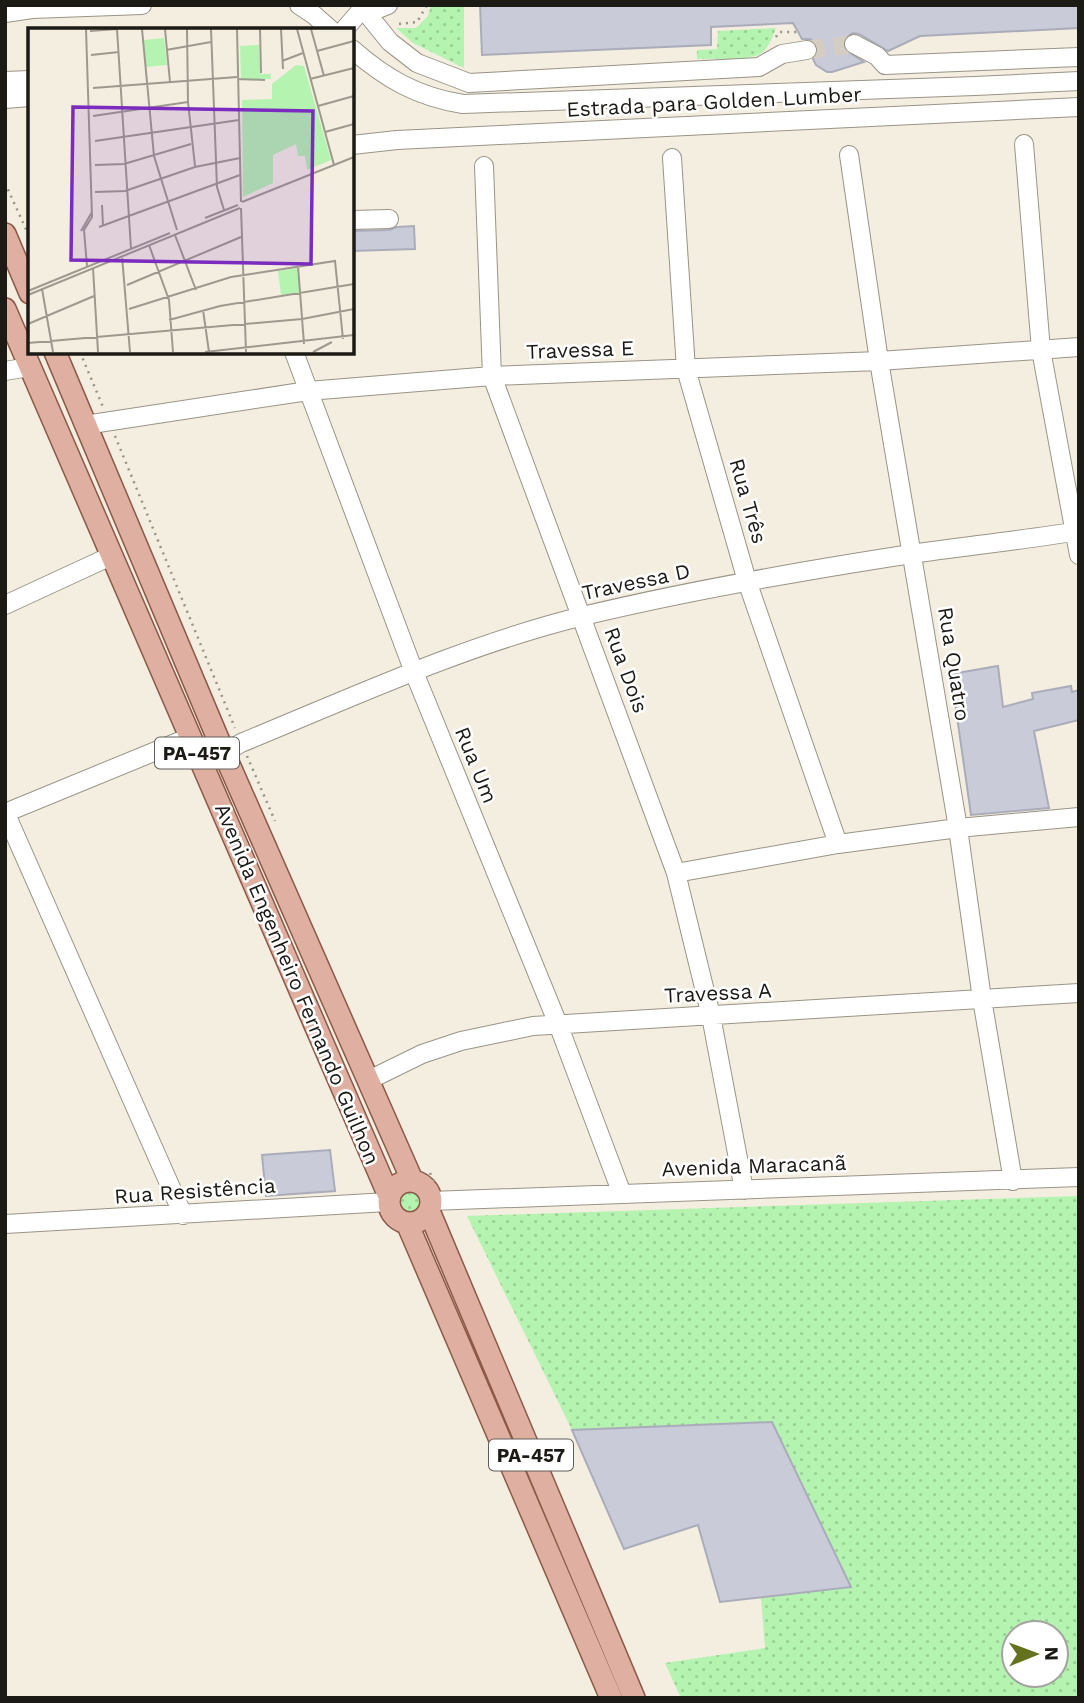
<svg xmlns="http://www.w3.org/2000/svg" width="1084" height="1703" font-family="'Work Sans',sans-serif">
	<defs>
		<pattern id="green-dots" width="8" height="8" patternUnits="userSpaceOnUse" patternTransform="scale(1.75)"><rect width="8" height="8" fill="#b4f3b0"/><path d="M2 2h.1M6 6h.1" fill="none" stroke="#9ad096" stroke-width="1.8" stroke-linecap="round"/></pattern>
	</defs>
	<rect width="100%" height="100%" fill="#f4eee0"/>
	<path fill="url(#green-dots)" fill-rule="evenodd" d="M431 5H464V68L413 43 396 28H416L428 16Z
		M776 28C772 38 768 51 758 55 744 61 713 58 697 59V50L717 49 718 31Z
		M396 1203a15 15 0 1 1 30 0a15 15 0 1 1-30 0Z
		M1079 1196V1698H681L665 1663 765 1648 761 1597 851 1586 772 1422 572 1430 467 1216ZM1014 1633H1056V1675H1014Z"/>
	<path fill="#cacbd9" stroke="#abacba" stroke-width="2" d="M480 5H1079V28L920 36 888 51 859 34 853 33 844 39V49L864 62 832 72H827L816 65 813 59 818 53 816 43 810 39H802L793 23 711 27V45L482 55Z
		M414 226 415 249 352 251V231L389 230 397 227Z
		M998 666 1003 707 1033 699 1032 693 1071 686 1072 692 1079 690V720L1034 731 1049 808 971 815 951 674Z
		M330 1150 335 1191 266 1196 262 1155Z
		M772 1422 851 1587 720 1602 698 1525 624 1549 572 1430Z"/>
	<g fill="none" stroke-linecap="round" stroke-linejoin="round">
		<path stroke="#d4cec2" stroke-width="18" stroke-dasharray="18 9" stroke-linecap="butt" d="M807 50 854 44"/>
		<defs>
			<path id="minor" d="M299 5 314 15 331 30
				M360 5 390 42 417 63 469 83 759 67 782 54 807 50
				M5 13 32 9 142 5
				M344 30 363 8 378 9 388 5
				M854 44 877 56 885 65 1079 57
				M352 49C386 79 418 97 463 104L975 86 1079 81
				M5 81 30 80
				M5 99 30 97
				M1024 144 1041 350 1079 555
				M352 145 397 140 1079 107
				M849 155 879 361 958 828 982 999 1013 1181
				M672 158 686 369 747 581 838 844
				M484 166 492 376 676 873 711 1016 744 1190
				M352 220 389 219
				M294 352 414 672 558 1024 622 1194
				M5 371 29 367
				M85 425 308 391 492 376 879 361 1079 347
				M5 605 111 556
				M224 753 241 743C353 697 465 645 583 616 691 590 801 571 911 554 967 546 1023 540 1079 531
				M5 812 183 1215
				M5 813 190 737
				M676 873 838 844 958 828 1079 817
				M369 1080 422 1054 461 1041 533 1026 1079 993
				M431 1201 1079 1177
				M5 1224 388 1202"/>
			<path id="major" d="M5 234 30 293
				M5 309 389 1196
				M55 352 224 753 412 1180
				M389 1202a21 21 0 1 1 42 0a21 21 0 1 1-42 0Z
				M429 1211 634 1698
				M407 1223 611 1698"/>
		</defs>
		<use href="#minor" stroke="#999487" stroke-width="20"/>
		<use href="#major" stroke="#8c5948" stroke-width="24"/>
		<path stroke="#969288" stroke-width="2.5" stroke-dasharray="2 5" stroke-linecap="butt" d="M399 24 417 22 427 5
			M776 37 779 32H798
			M5 183 30 238
			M80 352 103 407
			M115 436 235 728
			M247 756 275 821
			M430 1173 436 1186"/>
		<use href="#minor" stroke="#fff" stroke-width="18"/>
		<use href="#major" stroke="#dfb0a1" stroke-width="21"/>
	</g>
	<g text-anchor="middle" stroke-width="5" stroke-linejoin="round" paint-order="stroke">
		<g fill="#fff" stroke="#605f5b" stroke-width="2">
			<rect x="155" y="737.5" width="84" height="31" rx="5"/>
			<rect x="489" y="1439.5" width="84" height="31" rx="5"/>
		</g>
		<g font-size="19" font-weight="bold" fill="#1c1a15">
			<text x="197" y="760">PA-457</text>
			<text x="531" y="1462">PA-457</text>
		</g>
		<g font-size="21" fill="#1c1a15" stroke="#fff">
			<text transform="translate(714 102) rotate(-3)" y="7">Estrada para Golden Lumber</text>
			<text transform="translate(580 350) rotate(-2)" y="7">Travessa E</text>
			<text transform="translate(748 501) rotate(74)" y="7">Rua Três</text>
			<text transform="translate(636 582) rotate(-12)" y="7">Travessa D</text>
			<text transform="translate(954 664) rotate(81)" y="7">Rua Quatro</text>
			<text transform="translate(626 670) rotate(70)" y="7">Rua Dois</text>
			<text transform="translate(476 765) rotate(68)" y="7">Rua Um</text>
			<text transform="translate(297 984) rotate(67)" y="7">Avenida Engenheiro Fernando Guilhon</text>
			<text transform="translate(718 993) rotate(-3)" y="7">Travessa A</text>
			<text transform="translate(754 1166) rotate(-2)" y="7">Avenida Maracanã</text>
			<text transform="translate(195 1191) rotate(-4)" y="7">Rua Resistência</text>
		</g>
	</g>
	<g transform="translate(28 28)">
		<rect width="326" height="326" fill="#f4eee0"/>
		<path d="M231 17 232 46H243V51L213 52 212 18ZM268 37 276 38 303 132 279 142 277 128H270L268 116 245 127V155L215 169 214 72 244 71V56Z" fill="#b4f3b0"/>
		<path d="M136 10 139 37 118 39 116 12ZM270 240 273 265 253 267 250 243Z" fill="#b4f3b0"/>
		<path fill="none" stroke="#9e998f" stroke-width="2" d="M58 1 64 189 56 202 59 238M89 1 103 221M114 1 126 128 149 202M137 1 142 54M159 1 160 74 167 138M183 1 189 159 196 182M209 1 213 174M232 1 233 45M253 1 255 41M269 1 306 137M283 1 296 48M62 3 89 1M138 22 183 14M289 23 326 13M63 27 91 24M254 33 275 25M210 51 237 52M282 51 326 40M65 60 209 49M290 78 326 68M65 88 160 74M297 104 326 96M67 113 211 92M67 137 96 136 163 116M67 164 97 163 167 139 212 130M214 174 326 129M74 177 75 198M213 180 218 324M177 190 210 177M71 199 212 147M53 203 64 184M147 207 168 262M121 217 141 272 145 324M94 228 102 324M270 238 276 316M65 240 70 324M99 257 213 209M14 261 25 324M0 263 142 205M0 267 212 180M101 281 203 249 307 233 315 311M175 282 181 324M141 292 192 278 326 256M0 296 66 268M0 315 274 291 326 281M177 324 326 307M285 324 304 314"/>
		<path fill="#7b2cbf" fill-opacity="0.15" stroke="#7b2cbf" stroke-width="3.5" d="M45 79 285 83 283 236 43 232Z"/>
		<rect width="326" height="326" fill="none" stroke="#1c1a15" stroke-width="3.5"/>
	</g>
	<rect width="1084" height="1703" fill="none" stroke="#1c1a15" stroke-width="14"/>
	<g transform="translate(1035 1654) rotate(89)"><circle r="33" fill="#ffffff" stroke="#a4a3a1" stroke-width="2"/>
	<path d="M0-5L12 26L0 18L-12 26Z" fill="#64721e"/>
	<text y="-10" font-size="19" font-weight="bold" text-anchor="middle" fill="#1c1a15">N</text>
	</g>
</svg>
